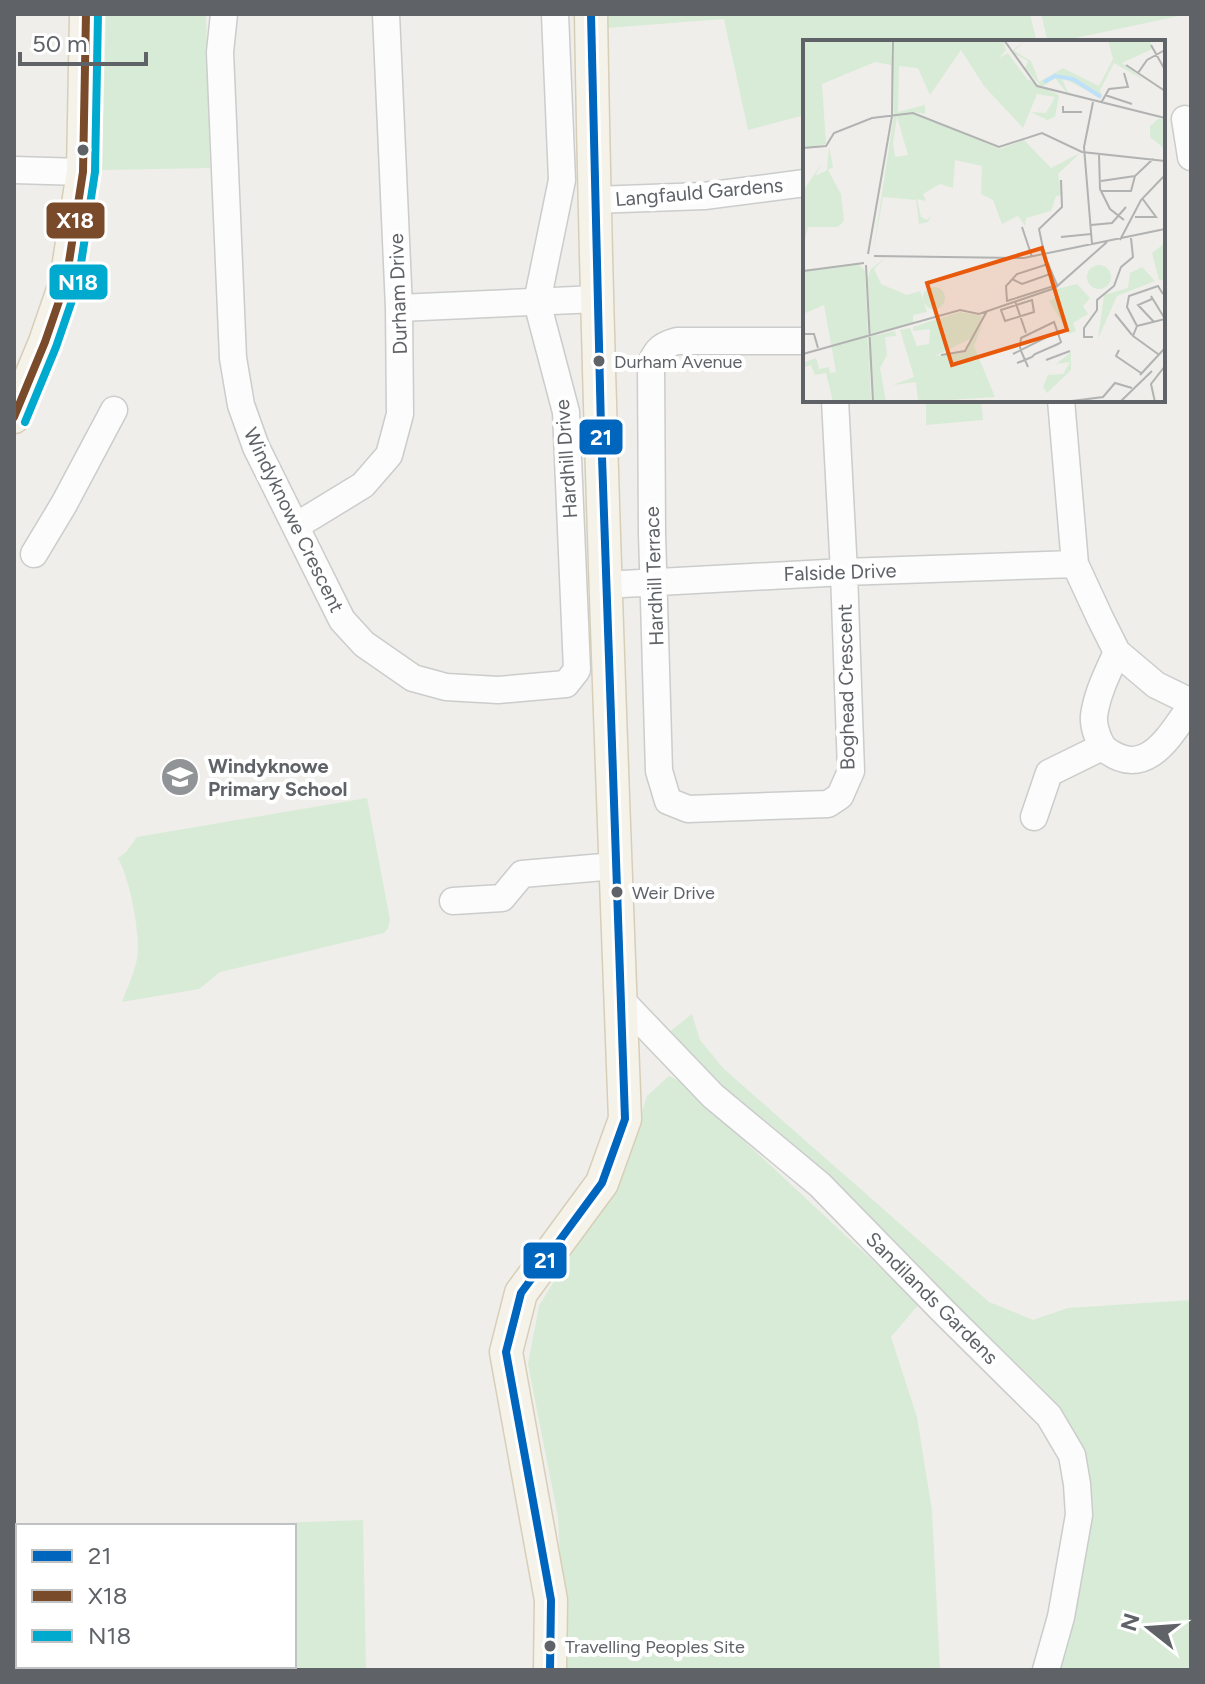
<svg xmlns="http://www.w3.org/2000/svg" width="1205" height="1684" font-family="Figtree,sans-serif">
	<rect width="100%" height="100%" fill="#efeeea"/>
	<path fill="#d8ebd6" d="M106 14H206L210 168 102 170Z
		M607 14H1030L1037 42H805V115L748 130 724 19 607 28Z
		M1041 14H1188L1057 42H1048Z
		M926 400H981L983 420 926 425Z
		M367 798 390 920 388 928 384 933 220 972 199 989 122 1002C127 988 134 974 137 959 141 935 130 880 118 858L126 852 137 837Z
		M692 1014 700 1040 724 1069 989 1302 1033 1320 1068 1308 1191 1300V1670H1059L1083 1454 663 1037Z
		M669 1076 681 1082 919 1304 891 1337 917 1417 932 1511 940 1670H566L558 1517 528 1364 539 1306 581 1237 634 1136 647 1096Z
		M363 1520 366 1670H85V1666H294V1526H197Z"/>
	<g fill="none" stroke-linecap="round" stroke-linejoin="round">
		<defs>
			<path id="minor" d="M224 14 220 52 233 358 241 405 256 447 342 620 364 644 413 678 446 687 498 690 566 684 577 670 566 412 537 302 562 180 555 14
				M1185 119 1191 157
				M14 170 83 172
				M594 200 704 196 805 183
				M399 308 597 299
				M805 341H677C662 345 657 349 651 363L652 533 659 771 668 801 688 809 828 804 840 796 851 771 844 572 835 400
				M1061 400 1075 564 1100 618 1117 652 1156 685 1191 702
				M296 526 363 485 389 455 400 414 399 308 386 14
				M34 554 64 504 114 410
				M604 585 844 572 1075 564
				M1117 652C1108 672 1097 693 1094 716 1093 726 1099 744 1106 750 1147 780 1170 735 1191 706
				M1034 817 1049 773 1102 747
				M453 901 502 898 522 874 615 866
				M621 1000 713 1096 820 1185 945 1313 1049 1416 1072 1455 1077 1484 1079 1515 1061 1617 1046 1670"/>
			<path id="major" d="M14 417 45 342 66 281 83 172 86 14
				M550 1670 551 1600 506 1352 521 1293 602 1183 625 1119C611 750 597 382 591 14"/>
		</defs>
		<use href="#minor" stroke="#cbcccc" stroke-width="29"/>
		<use href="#major" stroke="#d7ceb8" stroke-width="35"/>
		<use href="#minor" stroke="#fdfcfc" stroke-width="26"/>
		<use href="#major" stroke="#f4f2e9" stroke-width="32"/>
		<defs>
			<path id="bus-1" d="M550 1670 551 1600 506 1352 521 1293 602 1183 625 1119 601 428 591 14"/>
			<path id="bus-2" d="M14 417 45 342 66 281 83 172 86 14"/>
			<path id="bus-3" d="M25 422 56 347 78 283 95 172 98 14"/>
		</defs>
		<use href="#bus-1" stroke="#fff" stroke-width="14"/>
		<use href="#bus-2" stroke="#fff" stroke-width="14"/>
		<use href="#bus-3" stroke="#fff" stroke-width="14"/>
		<use href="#bus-1" stroke="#0065bd" stroke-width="8"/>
		<use href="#bus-2" stroke="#7a4b2a" stroke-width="8"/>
		<use href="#bus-3" stroke="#00a9ce" stroke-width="8"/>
	</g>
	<defs>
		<symbol id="school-disc" viewBox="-11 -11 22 22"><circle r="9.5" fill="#919496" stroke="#fff"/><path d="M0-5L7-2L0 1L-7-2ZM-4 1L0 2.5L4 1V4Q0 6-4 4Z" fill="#fff"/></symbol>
	</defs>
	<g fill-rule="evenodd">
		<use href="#school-disc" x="158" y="755" width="44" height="44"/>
	</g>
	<g fill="#5f6368" stroke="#fff" stroke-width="3">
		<circle cx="83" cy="150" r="7"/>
		<circle cx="599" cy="361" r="7"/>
		<circle cx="617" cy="892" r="7"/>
		<circle cx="550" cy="1646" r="7"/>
	</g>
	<g text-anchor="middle" stroke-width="8" stroke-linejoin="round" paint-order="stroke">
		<g font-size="18" fill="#5f6368" stroke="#fff" text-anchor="start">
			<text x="614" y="368">Durham Avenue</text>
			<text x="632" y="899">Weir Drive</text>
			<text x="565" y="1653">Travelling Peoples Site</text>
		</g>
		<g font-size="20" fill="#5f6368" stroke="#fff">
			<text transform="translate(699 192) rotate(-5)" y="7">Langfauld Gardens</text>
			<text transform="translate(398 294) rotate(-92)" y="7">Durham Drive</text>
			<text transform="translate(566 459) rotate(-94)" y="7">Hardhill Drive</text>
			<text transform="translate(294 520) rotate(64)" y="7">Windyknowe Crescent</text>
			<text transform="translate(840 572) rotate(-2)" y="7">Falside Drive</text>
			<text transform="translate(654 576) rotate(-92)" y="7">Hardhill Terrace</text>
			<text transform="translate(846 687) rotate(-91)" y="7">Boghead Crescent</text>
			<text transform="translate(932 1298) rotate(45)" y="7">Sandilands Gardens</text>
		</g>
		<g font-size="20" font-weight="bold" fill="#5f6368" stroke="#fff" text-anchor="start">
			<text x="208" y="773">Windyknowe<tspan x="208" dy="23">Primary School</tspan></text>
		</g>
	</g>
	<g transform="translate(803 40)">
		<rect width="362" height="362" fill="#efeeea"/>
		<path d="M0 0H88L90 39 88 74V25L72 22 19 44 23 104 0 108ZM91 0H200L203 10 196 18 205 13 224 39 256 55 252 77 244 80 228 72 243 73 252 57 234 54 220 88 181 46 158 10 127 55 115 28 96 26 95 72 122 65V74L110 72 197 109 221 100 248 128 277 113 255 134 259 155 253 156 248 171 223 178 222 186 215 176 199 184 190 160 178 154 179 126 152 120 150 148 137 144 120 154 123 161 114 159 118 177 124 180 129 174 125 182 116 184 113 160 80 157 70 213 91 74ZM94 77 105 115 92 117 90 103ZM223 0 211 11 228 21 236 42 260 28 296 46 310 19 305 0H347L349 9 319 23 341 40 311 23 297 50 299 58 258 37 267 57 252 38 239 47 222 28 225 21 212 14 210 10ZM355 79H362V109L347 97V86ZM26 107 30 127 25 130 38 154 41 181 35 187H5L0 208 2 148 19 123 12 136 24 130ZM362 203V240H356L349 213ZM82 218 71 229 78 244 104 255 117 251 124 272 110 275V284L66 294 65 237 68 229ZM55 223 62 231 68 362H30L23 333 12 335 8 325 0 328V323L13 318 16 329 26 327 27 333 33 332 21 265 0 274V232ZM284 237a12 12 0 1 1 24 0a12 12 0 1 1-24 0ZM339 227 352 241 314 256 295 299 301 255 325 248 327 233ZM274 244 287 258 280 266 285 274 270 283 273 291 266 294 246 261 253 257 250 250ZM120 258a11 11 0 1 1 22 0a11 11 0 1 1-22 0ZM157 272 180 276 169 298 132 316 159 313 180 283 171 306 192 357 115 362 113 342 90 345 111 337 97 290 107 288 114 306 126 304 127 289 110 291V287ZM92 291 93 296 82 297 84 315 77 328 83 362H71L64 297ZM268 312V330L244 353 240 347 245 335 260 334 267 322 253 324Z" fill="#d8ebd6" fill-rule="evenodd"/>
		<path fill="none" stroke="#bfe0f9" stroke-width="4" d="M241 42 252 36 270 39 298 57"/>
		<path fill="none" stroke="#b1b2b2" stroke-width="2" d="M201 0 234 46 362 78M348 5 362 30M323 25 362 51M335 33 344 20 362 10M302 55 329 64M298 63 306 49 325 47 321 33M260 66V72H279M0 108 23 106 31 93 69 78 110 73 196 107 239 93 279 112 362 121M296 114 297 149 307 169 321 180M298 141 332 136M298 151H328L332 136 350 119M332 177H353L339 158M288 185 309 183 323 167M219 187 229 217M258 197 288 194M317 200 338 160 362 135M289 204 281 107 290 62M241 213 236 189 259 167 258 140M65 214 89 76 90 0M71 216 221 218 362 189M245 224 254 245 204 261 203 246 214 234ZM63 225 70 362M0 231 61 223M209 239 219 244 250 233M348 256 362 279M349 259 335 265 351 282M229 260 231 272 202 281 198 270ZM212 261 223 293M312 274 329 295M334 286 324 267 326 256 355 246 360 254M334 286 330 296 355 314M334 286 362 279M0 294H11L15 308M290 297H281V288L294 270V260L311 246 318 227 330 217 328 198M316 310 313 316 338 333M0 314 157 270 176 274 252 248 304 202M210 314 256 291M138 315 162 311 184 271M243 320 267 311M214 323 222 320 229 317 232 314 255 304 258 302 251 282 218 298 217 307 218 311 222 320 225 327M337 335 362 308M261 362 300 357 312 343 329 348M317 362 349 331M352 362 348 344 362 326"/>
		<path fill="#e8590c" fill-opacity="0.15" stroke="#e8590c" stroke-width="4" d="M239 208 264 290 149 325 124 243Z"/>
		<rect width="362" height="362" fill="none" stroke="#5f6368" stroke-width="4"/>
	</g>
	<g stroke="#fff" stroke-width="3">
		<rect x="45" y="201" width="61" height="39" rx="8" fill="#7a4b2a"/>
		<rect x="48" y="263" width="61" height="38" rx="8" fill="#00a9ce"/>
		<rect x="578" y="418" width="46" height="38" rx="8" fill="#0065bd"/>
		<rect x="522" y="1241" width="46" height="39" rx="8" fill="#0065bd"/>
	</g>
	<g font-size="22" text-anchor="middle" font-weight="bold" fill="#fff">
		<text x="75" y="228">X18</text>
		<text x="78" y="290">N18</text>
		<text x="601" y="445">21</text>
		<text x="545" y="1268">21</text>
	</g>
	<rect width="1205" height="1684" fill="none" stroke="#5f6368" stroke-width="32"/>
	<rect x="16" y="1524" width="280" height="144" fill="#ffffff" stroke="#bfc1c3" stroke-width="2"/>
	<rect x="32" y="1550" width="40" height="12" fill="#0065bd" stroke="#bfc1c3" stroke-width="2"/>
	<text x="88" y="1564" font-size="24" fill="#5f6368">21</text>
	<rect x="32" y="1590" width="40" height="12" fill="#7a4b2a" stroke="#bfc1c3" stroke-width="2"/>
	<text x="88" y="1604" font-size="24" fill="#5f6368">X18</text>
	<rect x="32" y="1630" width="40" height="12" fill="#00a9ce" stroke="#bfc1c3" stroke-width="2"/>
	<text x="88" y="1644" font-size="24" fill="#5f6368">N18</text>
	<g transform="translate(1149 1628) rotate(287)" stroke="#ffffff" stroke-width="6" paint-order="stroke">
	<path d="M0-6L14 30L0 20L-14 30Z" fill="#5f6368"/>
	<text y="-12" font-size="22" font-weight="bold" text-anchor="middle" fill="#5f6368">N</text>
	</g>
	<path d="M20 52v12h126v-12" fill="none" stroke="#5f6368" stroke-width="4"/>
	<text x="32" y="52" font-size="24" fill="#5f6368" stroke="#ffffff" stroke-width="6" paint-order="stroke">50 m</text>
</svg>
